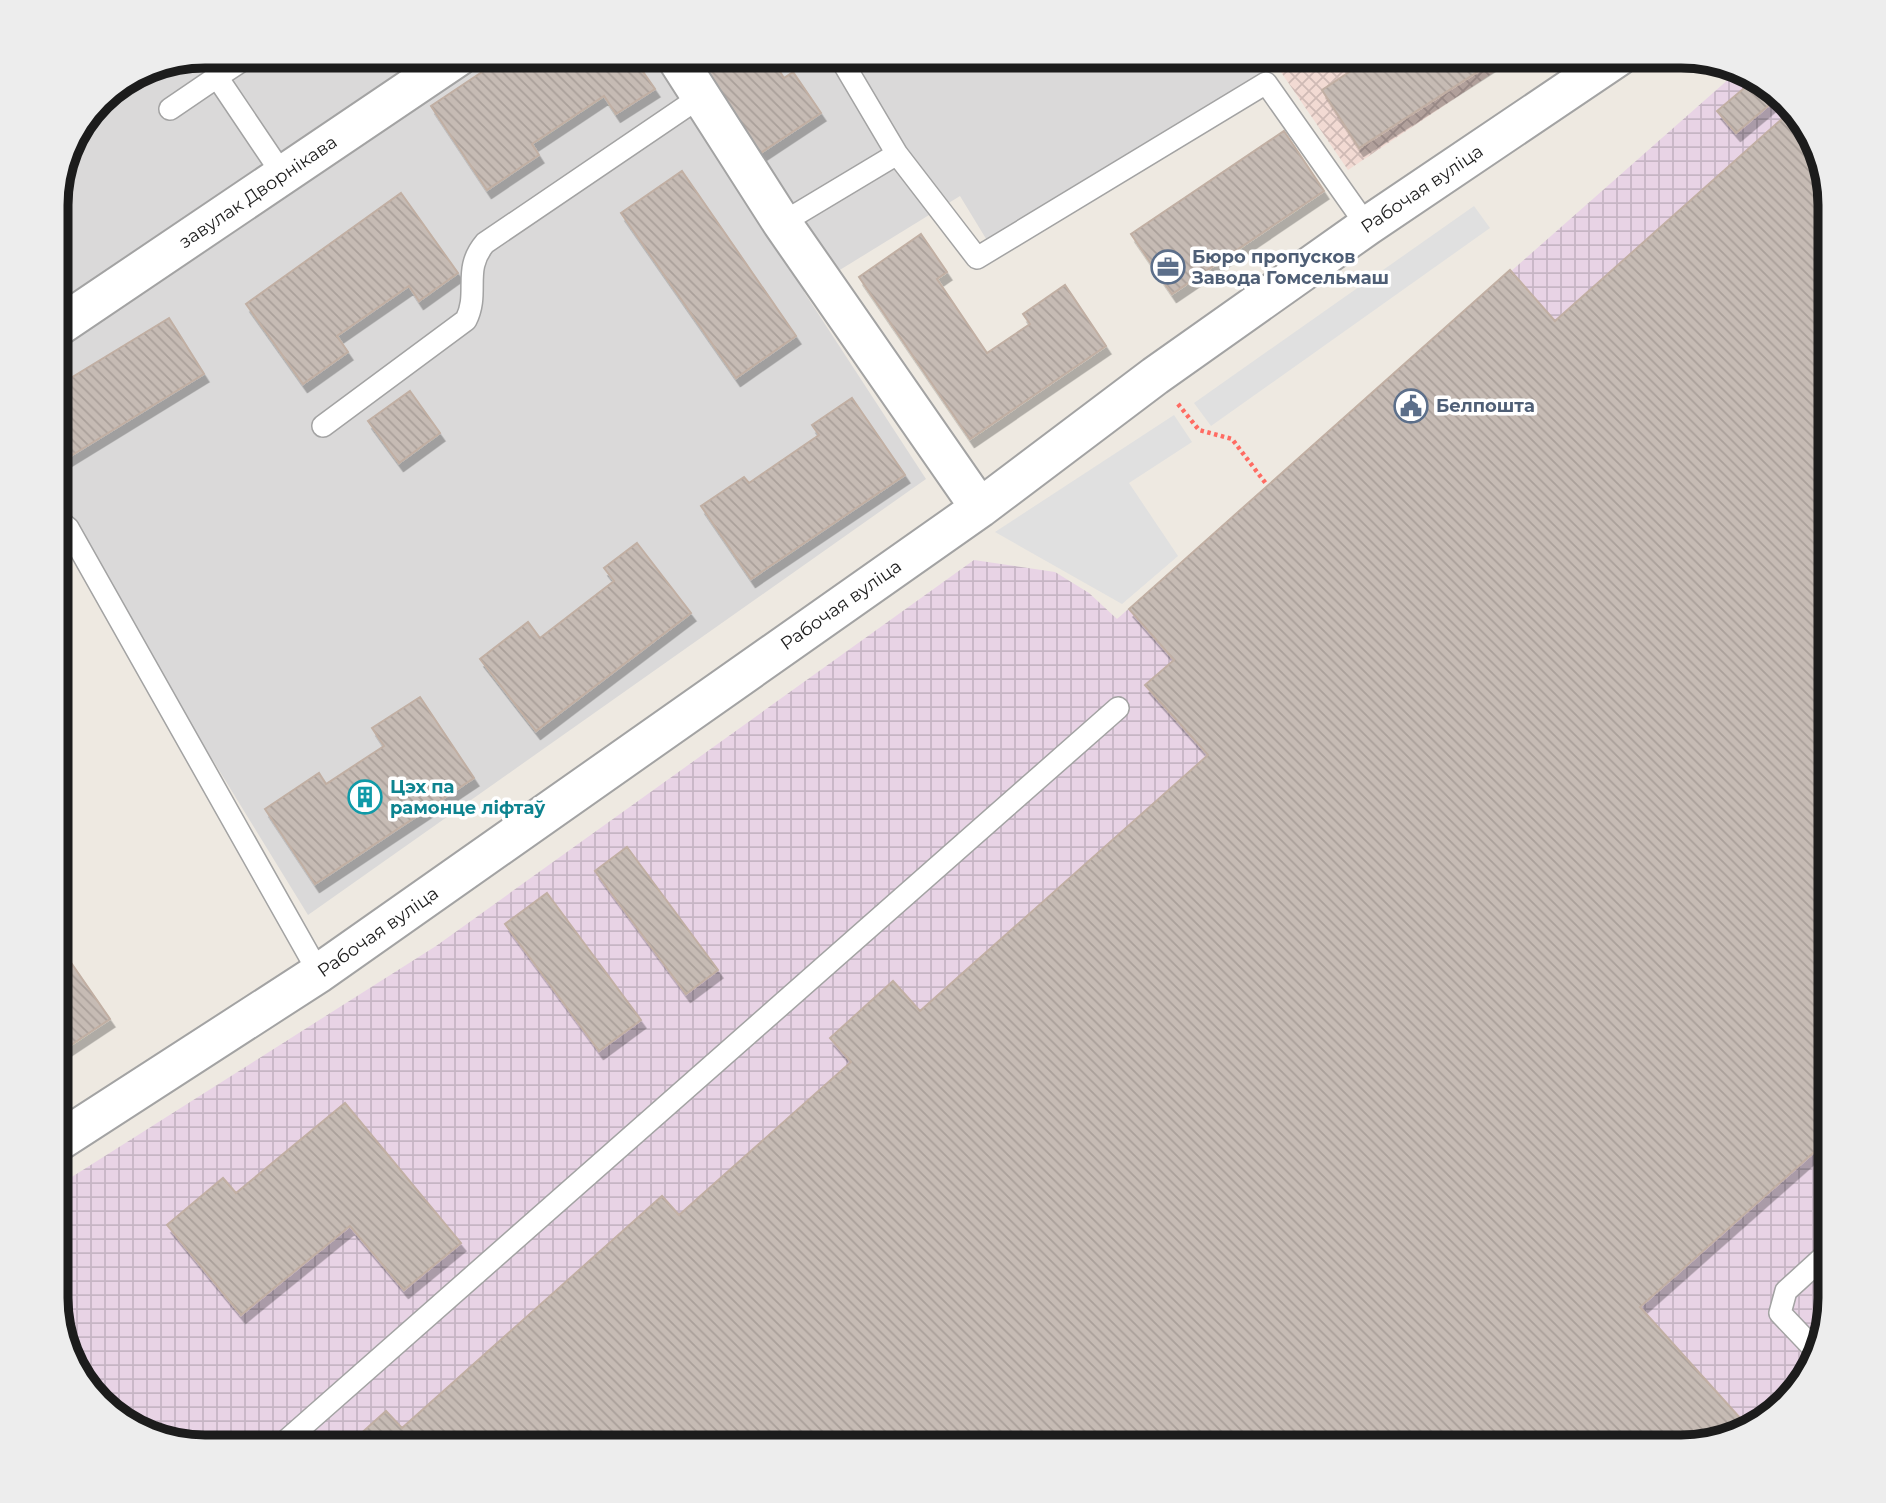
<svg xmlns="http://www.w3.org/2000/svg" width="1886" height="1503" font-family="Montserrat,sans-serif">
	<defs>
		<pattern id="industrial-grid" width="8" height="8" patternUnits="userSpaceOnUse" patternTransform="scale(1.75)"><rect width="8" height="8" fill="#e8d3e5"/><path d="M0 4h8M4 0v8" fill="none" stroke="#c6b5c4"/></pattern>
		<pattern id="military-cross-hatch" width="8" height="8" patternUnits="userSpaceOnUse" patternTransform="scale(1.75)"><rect width="8" height="8" fill="#f2dad3"/><path d="M0 0l8 8M0 8l8-8" fill="none" stroke="#cfbab5"/></pattern>
		<pattern id="building-back-hatch" width="6" height="6" patternUnits="userSpaceOnUse" patternTransform="scale(1.75)"><rect width="6" height="6" fill="#c6bbb4"/><path d="M-1 5l2 2M0 0l6 6M5-1l2 2" fill="none" stroke="#aaa09a"/></pattern>
		<filter id="shadow"><feDropShadow dx="4.5" dy="8" stdDeviation="0" flood-color="#0004"/></filter>
	</defs>
	<rect width="100%" height="100%" fill="#eee9e1"/>
	<path fill="#dad9d9" d="M205 56H1261L1271 71 988 242 960 196 804 292 926 479 308 915 56 505V195L72 139 106 93 148 67Z"/>
	<path fill="url(#industrial-grid)" d="M1739 70 1779 93 1815 139 1830 205V1299L1819 1355 1793 1396 1747 1432 1681 1447H204L148 1436 107 1410 71 1364 56 1307V1187L436 946 974 560 1055 572 1089 593 1117 619Z"/>
	<path fill="url(#military-cross-hatch)" d="M1270 56H1518L1348 170Z"/>
	<path fill="#e0e0e0" d="M1474 206 1490 228 1211 426 1194 403Z
		M1174 415 1192 442 1129 483 1178 556 1122 604 995 532Z"/>
	<path fill="url(#building-back-hatch)" stroke="#c1afa3" stroke-width="2" filter="url(#shadow)" d="M506 56H632L655 89 616 114 604 96 532 144 539 155 487 190 431 106Z
		M690 56H770L784 78 793 72 821 113 756 156Z
		M1391 56H1502L1359 148 1322 90 1363 63 1368 71Z
		M159 65 96 106 106 93 148 67Z
		M1755 79 1781 95 1736 133 1717 111Z
		M1792 110 1815 139 1830 205V1138L1640 1307 1750 1429 1681 1447H346L386 1411 402 1428 662 1196 679 1215 851 1062 830 1038 893 981 920 1011 1208 755 1145 685 1174 660 1129 609 1510 270 1555 321Z
		M1284 131 1324 191 1172 294 1131 234Z
		M682 171 796 336 736 378 621 213Z
		M401 193 458 273 419 301 409 286 337 336 348 352 303 384 246 304Z
		M921 234 947 272 937 279 987 353 1030 324 1023 314 1065 285 1106 346 970 439 859 277Z
		M169 318 204 374 56 465V387Z
		M410 391 440 433 399 463 368 421Z
		M852 398 905 475 751 579 701 506 744 477 749 483 819 435 812 425Z
		M637 543 691 613 536 731 480 659 528 622 540 638 614 581 604 568Z
		M420 697 474 778 315 884 265 809 319 773 326 784 384 746 372 728Z
		M627 847 718 970 686 994 595 871Z
		M547 893 641 1020 599 1051 505 924Z
		M56 941 110 1019 56 1055Z
		M345 1103 461 1243 404 1290 350 1226 241 1315 167 1225 223 1178 236 1193Z"/>
	<g fill="none" stroke-linecap="round" stroke-linejoin="round">
		<defs>
			<path id="lane" d="M249 56 217 77 283 175
				M839 56 897 154
				M1571 56 1586 78
				M170 109 217 77
				M782 223 897 154 977 258 1266 83 1367 226
				M323 426 466 320C480 292 462 270 485 243L700 97
				M56 518 68 528 319 973
				M1819 1354 1780 1313 1786 1291 1830 1251
				M279 1447 1118 708"/>
			<path id="street" d="M675 56 782 223 980 508
				M56 328 459 56
				M56 1143 319 973 980 508 1155 376 1367 226 1619 56"/>
		</defs>
		<use href="#lane" stroke="#a3a3a3" stroke-width="24"/>
		<use href="#street" stroke="#a3a3a3" stroke-width="42"/>
		<path stroke="#ff6b62" stroke-width="4.5" stroke-dasharray="3.5 3.5" stroke-linecap="butt" d="M1178 404 1199 430 1232 439 1267 485"/>
		<use href="#lane" stroke="#fff" stroke-width="21"/>
		<use href="#street" stroke="#fff" stroke-width="38"/>
	</g>
	<defs>
		<symbol id="office-ring" viewBox="-11 -11 22 22"><circle r="9.5" fill="#fff" stroke="#5c6f8a" stroke-width="1.5"/><path d="M-6-3h4V-5.5h4V-3h4V5H-6ZM-1-4.5V-3h2v-1.5ZM-6 0V1H6V0Z" fill="#5c6f8a"/></symbol>
		<symbol id="civic-ring" viewBox="-11 -11 22 22"><circle r="9.5" fill="#fff" stroke="#5c6f8a" stroke-width="1.5"/><path d="M-.6-6.5H3V-4.5H.6V-3L4-1V1h2V6H-6V1h2V-1L-.6-3ZM-1.2 2.5V6h2.4V2.5Z" fill="#5c6f8a"/></symbol>
		<symbol id="building-ring" viewBox="-11 -11 22 22"><circle r="9.5" fill="#fff" stroke="#0f9aa8" stroke-width="1.5"/><path d="M-4-6H4V6H1V3H-1V6H-4ZM-2.5-4.3h1.7v1.8h-1.7ZM.8-4.3h1.7v1.8H.8ZM-2.5-1h1.7V.8h-1.7ZM.8-1h1.7V.8H.8Z" fill="#0f9aa8"/></symbol>
	</defs>
	<g fill-rule="evenodd">
		<use href="#office-ring" x="1149" y="248" width="38" height="38"/>
		<use href="#civic-ring" x="1392" y="387" width="38" height="38"/>
		<use href="#building-ring" x="346" y="778" width="38" height="38"/>
	</g>
	<g text-anchor="middle" stroke-width="7" stroke-linejoin="round" paint-order="stroke">
		<g font-size="18" fill="#1c1c1c" stroke="#fff">
			<text transform="translate(1422 189) rotate(-34)" y="6">Рабочая вуліца</text>
			<text transform="translate(258 192) rotate(-34)" y="6">завулак Дворнікава</text>
			<text transform="translate(841 605) rotate(-35)" y="6">Рабочая вуліца</text>
			<text transform="translate(378 932) rotate(-35)" y="6">Рабочая вуліца</text>
		</g>
		<g font-size="18" font-weight="bold" fill="#4e5e75" stroke="#fff" text-anchor="start">
			<text x="1192" y="263">Бюро пропусков<tspan x="1192" dy="21">Завода Гомсельмаш</tspan></text>
			<text x="1436" y="412">Белпошта</text>
		</g>
		<g font-size="18" font-weight="bold" fill="#0d838f" stroke="#fff" text-anchor="start">
			<text x="390" y="793">Цэх па<tspan x="390" dy="21">рамонце ліфтаў</tspan></text>
		</g>
	</g>
	<path d="M0 0H1886V1503H0ZM205 68H1681A137 137 0 0 1 1818 205V1298A137 137 0 0 1 1681 1435H205A137 137 0 0 1 68 1298V205A137 137 0 0 1 205 68Z" fill="#ededed" fill-rule="evenodd"/>
	<path fill="none" stroke="#1c1c1c" stroke-width="9" d="M205 68H1681A137 137 0 0 1 1818 205V1298A137 137 0 0 1 1681 1435H205A137 137 0 0 1 68 1298V205A137 137 0 0 1 205 68Z"/>
</svg>
